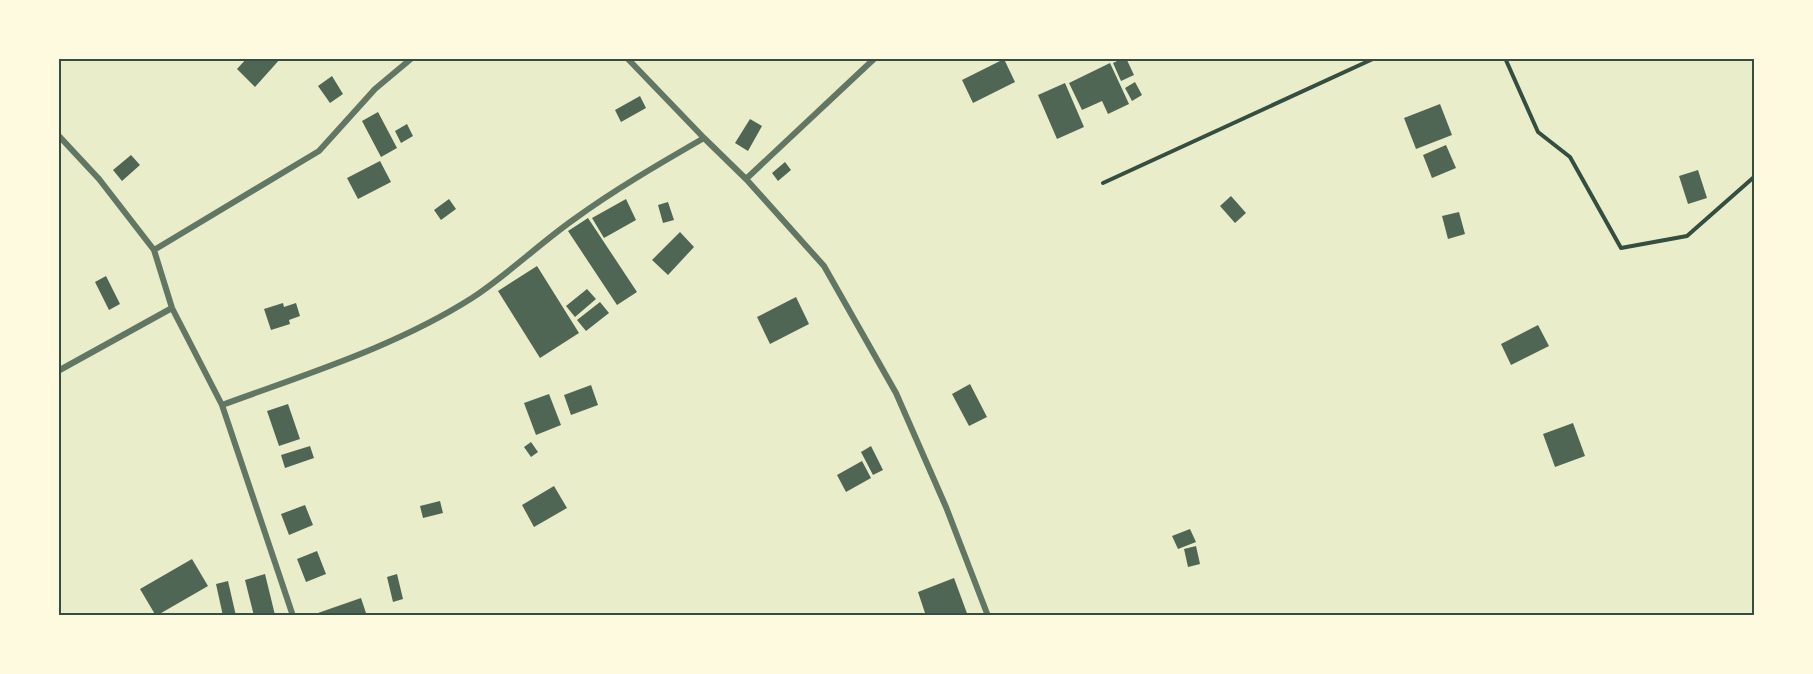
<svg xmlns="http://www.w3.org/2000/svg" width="1813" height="674" font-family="Commissioner,sans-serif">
	<rect width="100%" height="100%" fill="#e9edc9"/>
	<path fill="#4f6655" d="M247 58H281L255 87 237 69Z
		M1123 58H1126L1134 75 1121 81 1113 63Z
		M1004 59 1015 82 973 103 962 80Z
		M1110 63 1129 104 1108 114 1102 101 1082 110 1069 83Z
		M332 76 343 94 330 103 318 86Z
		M1135 82 1142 95 1132 101 1125 88Z
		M1065 83 1084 127 1057 139 1038 95Z
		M640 96 646 108 621 122 615 110Z
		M1440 104 1452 135 1416 149 1404 118Z
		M378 112 397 148 381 157 362 121Z
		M750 119 762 126 748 151 735 143Z
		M407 124 413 136 401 143 395 131Z
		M1446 145 1456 168 1432 178 1423 155Z
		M131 155 140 165 122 181 113 170Z
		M380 161 391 182 358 199 347 178Z
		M785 162 791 170 778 181 772 173Z
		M1698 170 1707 198 1688 204 1679 176Z
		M1231 196 1246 213 1235 223 1220 206Z
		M449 199 456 209 441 220 434 210Z
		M626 199 636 220 604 238 592 218Z
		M668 202 674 220 663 223 658 205Z
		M1459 212 1465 234 1448 239 1442 216Z
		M588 218 637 292 617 305 568 231Z
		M680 232 694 247 668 275 652 260Z
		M537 266 579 333 540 358 498 291Z
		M106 276 120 304 109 310 95 282Z
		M587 289 596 299 575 317 566 306Z
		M796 297 809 324 770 344 757 317Z
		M600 302 609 313 586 331 577 320Z
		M283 303 284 307 296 303 300 316 289 320 290 324 271 330 264 309Z
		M1538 325 1549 346 1511 365 1501 344Z
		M970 384 987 417 969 426 952 394Z
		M591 385 598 405 571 415 564 395Z
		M549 394 561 425 536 435 524 403Z
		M288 404 300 439 279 446 267 411Z
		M1573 423 1585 456 1555 467 1543 434Z
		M531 442 538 452 531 457 524 447Z
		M310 446 314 458 285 468 281 455Z
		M871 446 883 470 873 475 861 452Z
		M862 461 871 478 846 492 837 475Z
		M554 486 567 508 534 527 522 505Z
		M440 501 443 513 423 518 420 506Z
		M305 505 313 525 289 535 281 514Z
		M1190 529 1196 542 1178 549 1172 536Z
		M1196 546 1200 564 1188 567 1184 549Z
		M317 551 326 574 306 582 297 559Z
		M192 559 208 586 156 616 140 589Z
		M265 574 275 615 254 616 245 580Z
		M397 574 403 599 393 602 387 577Z
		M954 578 968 616H926L918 592Z
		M228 581 236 616H223L216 584Z
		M361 598 367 616H316L315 614Z"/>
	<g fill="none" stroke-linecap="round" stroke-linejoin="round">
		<path stroke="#344e41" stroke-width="4" d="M1505 58 1538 132 1570 157 1621 248 1687 236 1754 177
			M1103 183 1375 58"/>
		<path stroke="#617663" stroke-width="6" d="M627 58 704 138 746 179 824 266 896 393 946 507 988 616
			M58 135 99 179 154 250 172 308 222 405 293 616
			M746 179 875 58
			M154 250 319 151 375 89 412 58
			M58 371 172 308
			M222 405C306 374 395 347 472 298 506 276 539 244 573 220 614 190 659 164 704 138"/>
	</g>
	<rect width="1813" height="674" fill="none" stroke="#fefae0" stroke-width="120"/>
	<rect x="60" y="60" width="1693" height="554" fill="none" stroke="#344e41" stroke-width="2"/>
</svg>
